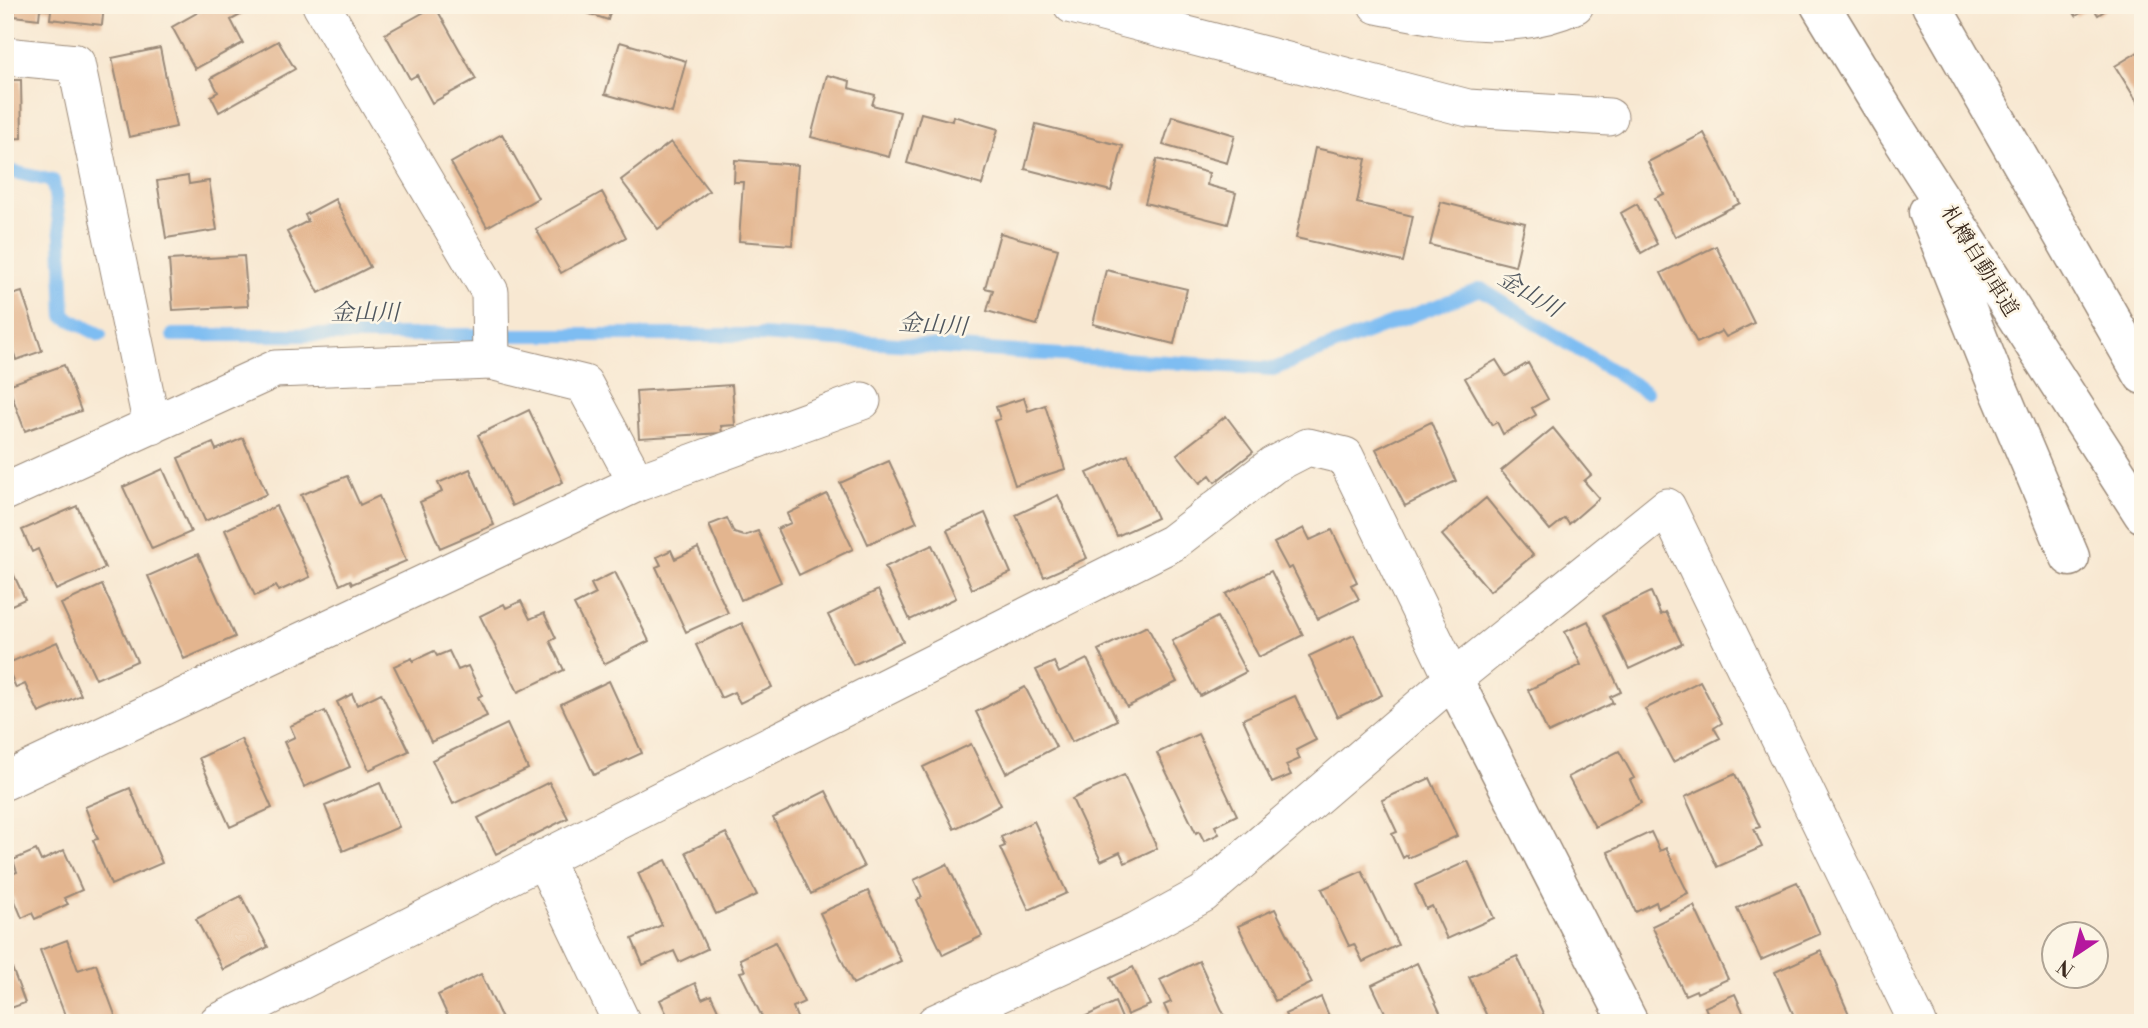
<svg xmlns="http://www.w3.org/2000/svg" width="2148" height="1028" font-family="'Libre Bodoni','Noto Serif JP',serif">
	<rect width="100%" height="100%" fill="#fcf5e5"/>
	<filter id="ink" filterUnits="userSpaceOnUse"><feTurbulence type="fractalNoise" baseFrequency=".0143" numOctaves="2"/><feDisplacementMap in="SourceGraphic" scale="14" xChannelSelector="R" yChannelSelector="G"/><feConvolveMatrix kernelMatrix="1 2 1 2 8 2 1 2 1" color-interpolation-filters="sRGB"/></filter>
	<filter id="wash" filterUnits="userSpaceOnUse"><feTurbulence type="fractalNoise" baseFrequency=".00686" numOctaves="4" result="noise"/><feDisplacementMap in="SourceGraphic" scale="28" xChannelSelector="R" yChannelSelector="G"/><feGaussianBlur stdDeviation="1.57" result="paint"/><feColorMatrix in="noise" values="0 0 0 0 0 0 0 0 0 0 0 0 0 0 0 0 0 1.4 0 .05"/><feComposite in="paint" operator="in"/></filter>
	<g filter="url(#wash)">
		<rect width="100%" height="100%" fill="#f8e8d2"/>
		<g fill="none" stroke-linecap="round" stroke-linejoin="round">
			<path stroke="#7ebdf2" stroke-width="14" d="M5 170 53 181 61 235 64 316 100 335
				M173 335H761L1273 369 1481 289 1646 392"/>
		</g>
		<g id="blocks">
			<path fill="#e3b58f" d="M15 5H104L102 25 50 19 51 10 40 9 39 19 14 16Z
				M211 5H243L246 12 231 20 243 43 195 69 172 27Z
				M563 5H612L608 20Z
				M2069 5H2113L2098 15 2092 6 2076 16Z
				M435 6 476 79 432 103 417 75 410 79 385 34Z
				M278 41 295 69 219 112 211 96 218 92 211 78Z
				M620 42 686 61 672 113 605 94Z
				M160 48 176 127 129 137 112 58Z
				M2143 49V111L2115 66Z
				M827 75 850 81 849 88 875 95 872 105 900 112 889 157 811 137Z
				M5 80H21L22 138 5 139Z
				M921 113 952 121 953 116 998 129 982 185 907 163Z
				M1172 116 1235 135 1227 163 1163 145Z
				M1036 124 1123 146 1111 191 1025 169Z
				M1704 133 1740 203 1675 237 1655 198 1664 194 1648 162Z
				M502 134 538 198 487 227 451 163Z
				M671 142 709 191 658 229 621 180Z
				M1315 148 1366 159 1357 203 1413 216 1403 262 1296 238Z
				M1157 159 1209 173 1207 185 1236 193 1228 224 1145 203Z
				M735 160 798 165 792 245 739 241 743 182H734Z
				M188 176 189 184 209 181 217 230 166 238 157 181Z
				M602 192 626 237 561 273 536 229Z
				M335 199 370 267 319 293 287 232 308 221 305 215Z
				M1441 202 1525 223 1515 266 1430 245Z
				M1637 204 1657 244 1641 253 1621 213Z
				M1000 233 1058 249 1037 325 987 311 993 290 985 288Z
				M1716 246 1754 323 1726 337 1722 331 1697 343 1661 273Z
				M244 256 248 306 173 310 169 260Z
				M1106 270 1187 289 1174 344 1093 324Z
				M22 292 42 351 16 360 13 350 5 352V297Z
				M1496 360 1506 376 1528 363 1548 399 1532 408 1536 415 1503 434 1497 422 1492 425 1465 378Z
				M64 365 81 411 25 431 8 385Z
				M732 385 735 425 721 426 722 433 639 438 636 391Z
				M1024 398 1028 411 1045 405 1065 469 1015 485 994 421 1000 419 996 407Z
				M529 410 563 482 512 506 478 435Z
				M1226 416 1253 452 1215 482 1210 475 1200 483 1177 454Z
				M1431 422 1456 481 1405 506 1376 449Z
				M1553 428 1591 475 1584 481 1599 498 1569 524 1565 518 1550 530 1501 471Z
				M243 438 267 494 205 521 178 458 213 443 216 450Z
				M1128 455 1157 518 1117 536 1087 473Z
				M889 461 917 522 868 544 840 483Z
				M163 469 191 532 152 549 123 487Z
				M470 469 494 525 440 548 420 502 442 492 438 483Z
				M347 476 360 505 379 496 406 561 352 584 350 580 340 585 301 495Z
				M827 494 853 549 799 575 777 529 791 523 787 514Z
				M1058 495 1087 558 1044 577 1016 515Z
				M1486 498 1533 555 1490 591 1442 535Z
				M77 506 105 568 56 590 38 549 32 552 22 530Z
				M276 506 310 577 279 591 276 586 255 596 225 530Z
				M985 513 1011 573 972 589 947 530Z
				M727 518 734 533 744 536 758 531 781 582 741 600 709 525Z
				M1304 528 1310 540 1332 530 1357 582 1351 585 1359 599 1318 619 1292 567 1288 569 1274 543Z
				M932 545 956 598 910 620 885 567Z
				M698 548 728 613 686 632 656 567 661 565 657 557 671 550 675 559Z
				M198 554 235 637 184 659 148 576Z
				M5 556 25 599 5 608Z
				M1271 571 1303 635 1259 657 1226 594Z
				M615 572 649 641 604 664 574 605 596 594 591 584Z
				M102 585 137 661 96 679 61 604Z
				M878 590 903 641 853 665 828 615Z
				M1651 592 1661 615 1666 612 1682 644 1629 669 1603 615Z
				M521 601 530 619 544 613 556 638 550 641 564 670 518 692 480 616 504 604 506 608Z
				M1217 617 1246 672 1200 696 1172 641Z
				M1588 621 1621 692 1610 697 1613 703 1548 733 1528 690 1581 665 1565 632Z
				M742 623 772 687 740 703 734 692 721 698 696 645Z
				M1147 626 1177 682 1127 707 1098 650Z
				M1354 635 1382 695 1337 717 1309 656Z
				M57 642 81 695 39 713 25 684 16 688 6 664Z
				M434 651 437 656 449 651 458 670 468 666 482 695 478 697 487 716 431 742 394 666 412 658 413 661Z
				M1087 659 1117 720 1072 742 1036 670 1054 662 1059 673Z
				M609 681 642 753 594 775 561 704Z
				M1700 681 1722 723 1714 728 1720 738 1673 762 1645 709Z
				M1025 687 1056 747 1006 773 976 712Z
				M381 693 409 751 369 770 337 702 352 694 357 705Z
				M1295 696 1316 740 1296 750 1300 759 1286 765 1291 775 1272 783 1243 719Z
				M325 711 350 767 304 787 284 742 295 737 290 726Z
				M507 724 528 769 453 804 432 760Z
				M1198 734 1237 815 1215 826 1219 834 1204 841 1199 831 1196 833 1157 753Z
				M241 739 272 808 230 827 199 758Z
				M971 744 1001 805 954 829 923 767Z
				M1619 751 1634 778 1630 780 1641 803 1595 827 1568 777Z
				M1735 774 1760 827 1754 829 1762 847 1717 867 1685 797Z
				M1124 775 1157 848 1125 863 1120 852 1101 861 1072 799Z
				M1430 778 1457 836 1408 858 1407 855 1403 858 1392 834 1397 832 1382 800Z
				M549 782 568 818 496 854 478 818Z
				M380 783 399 827 343 851 325 806Z
				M130 788 162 863 111 885 93 840 98 839 85 807Z
				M826 791 864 867 811 894 773 818Z
				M1034 821 1067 893 1029 910 1000 848 1005 846 1001 837Z
				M1651 832 1660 851 1666 848 1688 893 1658 908 1656 902 1636 912 1608 852Z
				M726 833 757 895 716 914 686 852Z
				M36 850 41 861 64 850 82 890 64 898 68 904 35 919 32 913 22 918 5 877 17 872 13 860Z
				M666 860 707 949 679 962 674 951 643 965 632 939 662 925 638 873Z
				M1468 861 1494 918 1447 939 1432 906 1426 909 1415 885Z
				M947 864 982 936 943 955 917 900 922 897 914 880Z
				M1362 871 1398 945 1363 962 1354 944 1349 946 1322 889Z
				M1797 882 1820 934 1761 960 1737 908Z
				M868 891 901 961 853 984 820 913Z
				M241 896 268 947 223 970 196 919Z
				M1694 906 1728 979 1697 993 1696 990 1685 995 1652 926Z
				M1275 909 1312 983 1275 1001 1238 926Z
				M67 940 78 970 96 964 118 1023H68L40 950Z
				M775 942 804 1002 793 1007 799 1023H765L740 972 745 971 740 959Z
				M1821 951 1849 1014 1829 1023H1797L1775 972Z
				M1517 956 1546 1020 1539 1023H1490L1469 977Z
				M8 957 25 1003 5 1010V958Z
				M1199 961 1228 1023H1172L1164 1005 1171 1002 1160 980Z
				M1417 963 1445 1023H1390L1372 985Z
				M1133 967 1150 1005 1127 1015 1110 978Z
				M481 974 504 1023H451L438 995Z
				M695 983 702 999 711 995 724 1023H671L660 1000Z
				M1735 994 1748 1023H1703L1710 1019 1705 1007Z
				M1321 997 1332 1023H1289L1285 1014Z
				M1115 1002 1124 1023H1072Z"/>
		</g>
	</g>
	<g filter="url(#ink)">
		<use href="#blocks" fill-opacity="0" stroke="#9a8978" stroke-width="2"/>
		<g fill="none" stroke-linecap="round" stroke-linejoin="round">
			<defs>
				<path id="minor" d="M321 5 490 292 491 361
					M1072 5 1468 108 1609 117
					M1377 5C1443 18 1510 35 1575 5
					M5 56 76 63 152 426
					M5 492 275 369 491 361 584 384 637 483
					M5 781 637 483 862 401
					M543 858 622 1023
					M217 1023 1172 543 1273 465 1308 447 1345 456 1453 679
					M935 1023 1136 931 1203 894 1453 679 1667 507 1918 1023"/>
				<path id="tertiary" d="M1453 679 1629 1023"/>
				<path id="motorway" d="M1820 5 1893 125 2143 514
					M1931 5 2143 375
					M1928 212 1995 380 2070 557"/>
			</defs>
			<use href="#minor" stroke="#9a8978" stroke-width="39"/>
			<use href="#tertiary" stroke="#9a8978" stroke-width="41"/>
			<use href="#motorway" stroke="#9a8978" stroke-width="41"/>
			<use href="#minor" stroke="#fff" stroke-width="37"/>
			<use href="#tertiary" stroke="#fff" stroke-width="38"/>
			<use href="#motorway" stroke="#fff" stroke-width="38"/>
		</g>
	</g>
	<g text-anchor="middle" stroke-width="5" stroke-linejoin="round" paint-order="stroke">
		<g font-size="21" fill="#3b2a1e" stroke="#fcf5e5">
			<text transform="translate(1980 261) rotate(58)" y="7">札樽自動車道</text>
		</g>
		<g font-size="23" font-style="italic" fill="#4f565e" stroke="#fcf5e5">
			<text transform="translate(1530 293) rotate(31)" y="8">金山川</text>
			<text x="365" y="320">金山川</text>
			<text transform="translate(933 324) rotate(4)" y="8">金山川</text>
		</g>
	</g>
	<rect width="2148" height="1028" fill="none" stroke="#fcf5e5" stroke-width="28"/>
	<g transform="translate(2075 955) rotate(215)"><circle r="33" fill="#fcf5e5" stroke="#afa495" stroke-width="2"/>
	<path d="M0-5L12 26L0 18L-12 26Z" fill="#b5179e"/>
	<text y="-10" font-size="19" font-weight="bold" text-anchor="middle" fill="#3b2a1e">N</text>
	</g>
</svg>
